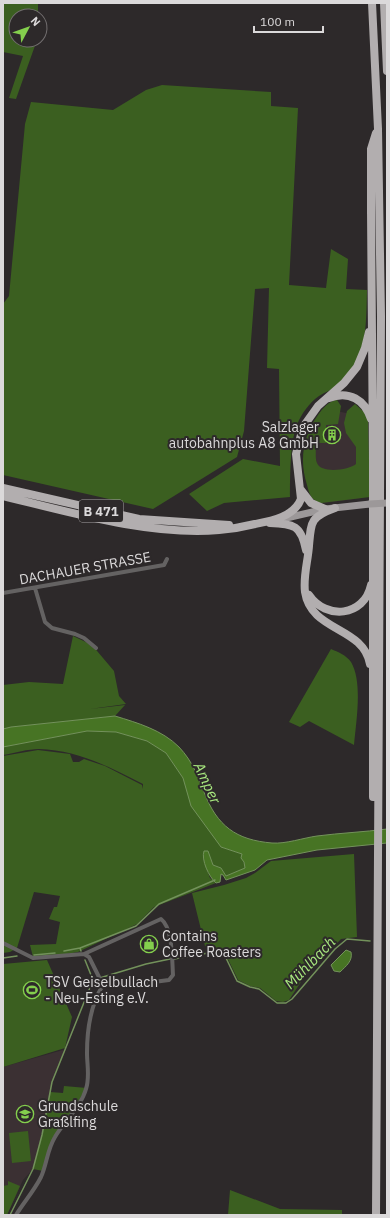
<svg xmlns="http://www.w3.org/2000/svg" width="390" height="1218" font-family="'IBM Plex Sans',sans-serif">
	<rect width="100%" height="100%" fill="#2d292a"/>
	<path fill="#3b3033" d="M327 409 360 416 362 498 324 503 311 432Z
		M63 1050 65 1052 52 1082 42 1135 33 1169 23 1180 7 1215H3V1067Z"/>
	<path fill="#3b5f20" d="M3 3H38V16H16V40H37L16 99 9 98 23 56 3 52Z
		M162 85 271 92V106L298 108 289 285 326 288 331 249 348 259 346 289 367 290C366 323 368 364 338 386 332 390 325 392 319 396 310 402 301 414 297 425 290 441 290 479 290 497L224 503 207 511 189 494 243 459 280 466 279 369 267 368 269 288 255 289 244 431 237 457 153 509 3 475V304L9 296 25 124 31 102 113 110 146 90Z
		M337 400 341 406 338 424 326 425V443H316C316 449 315 458 317 463 321 474 349 470 356 464V447L346 433 344 423 347 411 355 404 365 413 368 420 370 497 321 503C311 501 309 493 307 485 299 460 303 436 318 415 323 408 329 401 337 400Z
		M73 636 92 645 114 671 119 696 126 704 90 709 125 705 115 716 11 727 3 729V685L29 682 63 684Z
		M331 649C338 652 346 655 351 662 363 682 356 722 354 745L309 721 300 727 289 722Z
		M87 731 116 732 147 741 166 753 183 778 221 847 242 854 245 868 226 876 221 868 213 865 208 851 203 858 210 878 216 883 154 907 137 924 78 952 49 957H33L30 945 56 944 60 922 49 919 54 907H57L60 896 34 892 17 948 10 952 3 953V756L38 750 70 754 73 762H79L84 759 105 766 142 785 143 789V784C110 767 77 750 39 749 28 749 15 753 3 755V747Z
		M354 854 357 937 341 939 303 979 289 1000 283 1002 276 1001 260 988 250 986 238 980 227 957 205 946 192 893 224 885 246 878 255 873 271 861Z
		M47 960 72 1017 65 1048 3 1067V964Z
		M64 1086 87 1088 55 1136 43 1171 33 1169 42 1135 50 1092 63 1093Z
		M28 1131 31 1161 12 1163 9 1133Z
		M8 1181 20 1186 7 1215H3V1186L8 1185Z
		M230 1190 280 1209 342 1210V1215H228Z"/>
	<path fill="#477424" stroke="#73925b" d="M115 716C138 723 162 730 179 747 193 762 197 775 204 792 217 826 236 840 272 843 286 844 303 838 317 836 340 833 364 832 387 829V843L317 850 267 860 255 870 226 880 223 875 221 874 220 882 216 883C209 877 201 860 204 851H208L213 865 221 868 226 876 245 868 244 862 241 858 242 854 221 847 191 806 183 778 166 753 147 741 116 732 87 731 3 747V729L11 727Z
		M346 950 351 952C353 961 346 966 340 972L334 971 331 965Z"/>
	<g fill="none" stroke-linecap="round" stroke-linejoin="round">
		<path stroke="#73925b" stroke-width="1.5" d="M64 951 80 948
			M81 951 80 948 136 926 159 904 215 880
			M34 955 55 953
			M3 958 17 956
			M174 959 214 952 226 958 237 981 250 987 259 989 277 1003H286L292 999 335 949 347 939 370 941
			M93 980 146 964 170 959
			M10 1215 33 1169 42 1135 52 1082 93 980 85 960"/>
		<path stroke="#646262" stroke-width="4" d="M35 588 45 622 52 628 75 634 84 638 96 648
			M3 593 164 565 167 559
			M3 943 33 958 84 954 161 919C173 928 172 961 173 975L169 980 138 984 103 985
			M16 1215C24 1202 34 1191 41 1177 47 1164 47 1150 55 1137 64 1121 81 1107 86 1089 90 1077 87 1065 87 1053 87 1030 91 1004 103 985L89 957 84 954"/>
		<path stroke="#9c9899" stroke-width="7" d="M282 519 325 509 370 504"/>
		<path stroke="#b2aeaf" stroke-width="8" d="M372 3 378 129 381 316 376 1215
			M384 3 387 71
			M329 398C349 390 365 400 371 419
			M3 488 139 519 229 525
			M301 490 311 503 325 509
			M3 496C69 512 151 536 219 530 231 529 243 527 255 524 271 521 294 517 301 499L296 454 303 427 318 406 344 383 357 367 365 348 369 332
			M335 508C310 517 311 522 309 546 308 561 303 576 305 592 311 632 363 626 370 664
			M270 523C294 524 301 525 306 550
			M309 595C326 620 364 617 371 585
			M373 797V461L371 211V149L376 133"/>
		<path stroke="#9c9899" stroke-width="7" d="M370 504 387 503"/>
	</g>
	<defs>
		<symbol id="building-ring" viewBox="-11 -11 22 22"><circle r="9.5" fill="#2d292a" stroke="#84cf4d" stroke-width="1.5"/><path d="M-4-6H4V6H1V3H-1V6H-4ZM-2.5-4.3h1.7v1.8h-1.7ZM.8-4.3h1.7v1.8H.8ZM-2.5-1h1.7V.8h-1.7ZM.8-1h1.7V.8H.8Z" fill="#84cf4d"/></symbol>
		<symbol id="shop-ring" viewBox="-11 -11 22 22"><circle r="9.5" fill="#2d292a" stroke="#84cf4d" stroke-width="1.5"/><path d="M-5-2.5h2.3a2.7 3.5 0 0 1 5.4 0H5L5.5 6h-11ZM-1.5-2.5h3a1.5 2.3 0 0 0-3 0Z" fill="#84cf4d"/></symbol>
		<symbol id="stadium-ring" viewBox="-11 -11 22 22"><circle r="9.5" fill="#2d292a" stroke="#84cf4d" stroke-width="1.5"/><path d="M0-5a6.5 5 0 1 0 0 10a6.5 5 0 1 0 0-10ZM-3.5-1.8h7v3.6h-7Z" fill="#84cf4d"/></symbol>
		<symbol id="school-ring" viewBox="-11 -11 22 22"><circle r="9.5" fill="#2d292a" stroke="#84cf4d" stroke-width="1.5"/><path d="M0-5L7-2L0 1L-7-2ZM-4 1L0 2.5L4 1V4Q0 6-4 4Z" fill="#84cf4d"/></symbol>
	</defs>
	<g fill-rule="evenodd">
		<use href="#building-ring" x="322" y="425" width="20" height="20"/>
		<use href="#shop-ring" x="139" y="934" width="20" height="20"/>
		<use href="#stadium-ring" x="22" y="980" width="20" height="20"/>
		<use href="#school-ring" x="15" y="1104" width="20" height="20"/>
	</g>
	<g text-anchor="middle" stroke-width="4" stroke-linejoin="round" paint-order="stroke">
		<rect fill="#2d292a" stroke="#a7a4a5" stroke-width="1" x="79" y="500" width="44" height="22" rx="3"/>
		<g font-size="13" font-weight="bold" fill="#dbd9da">
			<text x="101" y="516">B 471</text>
		</g>
		<g font-size="14" fill="#dbd9da" stroke="#2d292a" text-anchor="start">
			<text x="319" y="432" text-anchor="end">Salzlager<tspan x="319" dy="16">autobahnplus A8 GmbH</tspan></text>
			<text x="162" y="941">Contains<tspan x="162" dy="16">Coffee Roasters</tspan></text>
			<text x="45" y="987">TSV Geiselbullach<tspan x="45" dy="16">- Neu-Esting e.V.</tspan></text>
			<text x="38" y="1111">Grundschule<tspan x="38" dy="16">Graßlfing</tspan></text>
		</g>
		<g font-size="14" fill="#dbd9da" stroke="#2d292a">
			<text transform="translate(85 568) rotate(-10)" y="5">DACHAUER STRASSE</text>
		</g>
		<g font-size="15" font-style="italic" fill="#a8e87f" stroke="#2d292a">
			<text transform="translate(207 783) rotate(65)" y="5">Amper</text>
			<text transform="translate(310 963) rotate(-46)" y="5">Mühlbach</text>
		</g>
	</g>
	<rect width="390" height="1218" fill="none" stroke="#dbd9da" stroke-width="8"/>
	<g transform="translate(28 28) rotate(49)"><circle r="19" fill="#2d292a" stroke="#736f70"/>
	<path d="M0-3L7 15L0 10L-7 15Z" fill="#84cf4d"/>
	<text y="-6" font-size="11" font-weight="bold" text-anchor="middle" fill="#dbd9da">N</text>
	</g>
	<path d="M254 26v6h69v-6" fill="none" stroke="#dbd9da" stroke-width="2"/>
	<text x="260" y="26" font-size="12" fill="#dbd9da" stroke="#2d292a" stroke-width="3" paint-order="stroke">100 m</text>
</svg>
